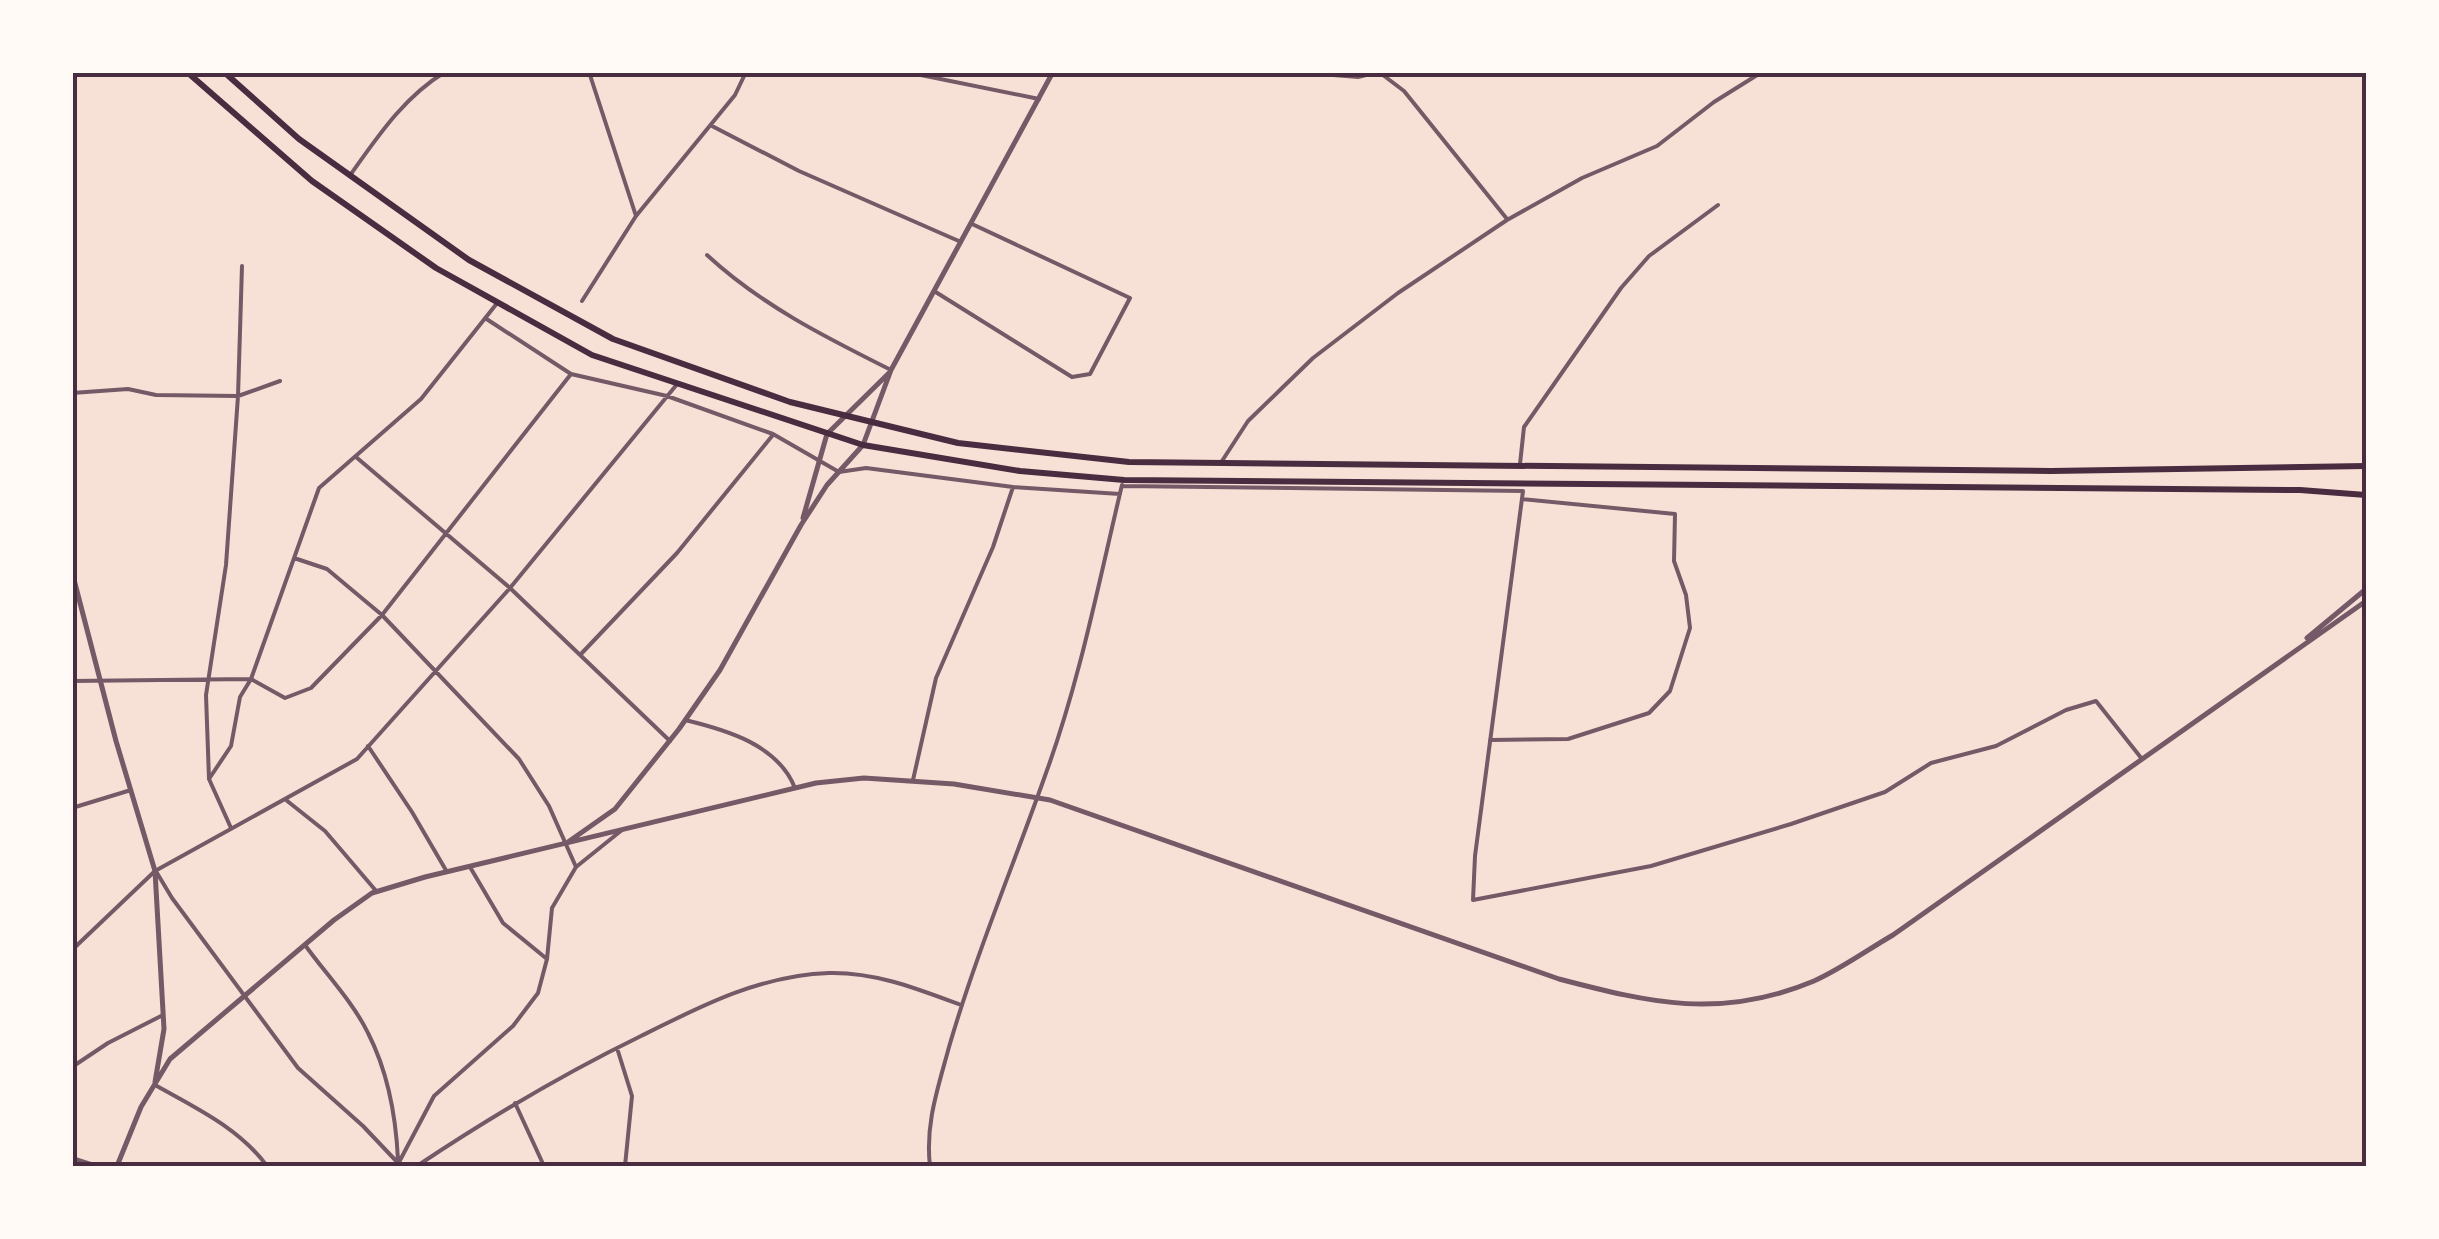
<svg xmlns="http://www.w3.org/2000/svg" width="2439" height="1239" font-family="'Noto Sans',sans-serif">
	<rect width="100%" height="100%" fill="#f7e1d7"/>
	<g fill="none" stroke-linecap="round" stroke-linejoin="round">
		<path stroke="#755966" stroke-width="4" d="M589 72 636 216
			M906 72 1039 99
			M1296 72 1358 77 1378 72
			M1379 72 1404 91 1507 219
			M712 126 799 171 961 242
			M351 174C378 136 404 97 445 72
			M707 255C761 305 825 337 891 370
			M934 291 1072 377 1090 374 1130 298 972 224
			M582 301 636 216 735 95 746 72
			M485 318 571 374 667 396 773 434 839 472 866 468 1013 487 1120 494
			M72 393 128 389 156 395 238 396 280 381
			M356 457 510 588 670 741
			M1222 461 1248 421 1280 390 1313 358 1398 293 1507 220 1582 178 1657 146 1714 102 1762 72
			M1520 464 1524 427 1621 288 1649 256 1718 205
			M1122 486 1523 491 1475 856 1473 900 1651 866 1791 824 1885 792 1931 763 1996 746 2066 710 2096 701 2142 759
			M294 558 327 569 382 615 519 759 549 806 576 867
			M581 654 677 553 772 436
			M72 681 251 679 285 698 311 688 382 615 571 374
			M685 720C727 730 778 745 795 788
			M1490 740 1568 739 1649 713 1670 691 1690 628 1686 595 1674 561 1675 514 1522 499
			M368 746 412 812 447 872
			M209 779 231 746 240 697 251 679 319 488 421 399 498 302
			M913 780 936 678 993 547 1013 487
			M286 800 325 831 377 892
			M72 808 131 790
			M231 828 209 779 206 695 226 565 238 396 242 266
			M470 867 503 923 547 959
			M157 873 172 898 298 1068 363 1126 399 1164
			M305 945C325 973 353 1002 368 1033 388 1072 396 1117 398 1160
			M72 950 155 871 357 759 510 588 678 383
			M617 1048 632 1096 625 1166
			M72 1067 108 1043 163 1015
			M155 1085C196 1108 239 1128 267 1166
			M515 1103 544 1166
			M72 1158 97 1166
			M397 1166 434 1096 513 1026 538 993 547 959 552 908 576 867 622 830
			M417 1166C489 1118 563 1074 641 1036 701 1006 761 975 829 973 876 972 918 989 961 1005
			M930 1166C925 1124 938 1088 949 1047 976 954 1014 864 1046 773 1080 680 1099 581 1122 485"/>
		<path stroke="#755966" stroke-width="5" d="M803 518 827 434 889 373
			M72 572 116 741 155 871 164 1029 155 1082
			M2307 638 2366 589
			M568 842 615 809 679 729 720 670 801 525 827 485 863 445 891 370 1053 72
			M117 1166 141 1107 170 1059 334 920 372 893 425 877 816 783 864 778 954 784 1050 800 1559 979C1651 1003 1721 1020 1814 981 1841 969 1867 950 1893 935L2366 601"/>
		<path stroke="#4a2c40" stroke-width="6" d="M187 72 312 181 436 268 592 355 863 445 1020 471 1124 480 2300 490 2366 495
			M224 72 299 139 469 260 613 339 790 402 958 443 1129 462 2051 471 2366 466"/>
	</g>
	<rect width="2439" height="1239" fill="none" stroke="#fffaf5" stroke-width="150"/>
	<rect x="75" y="75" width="2289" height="1089" fill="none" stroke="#4a2c40" stroke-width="4"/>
</svg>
